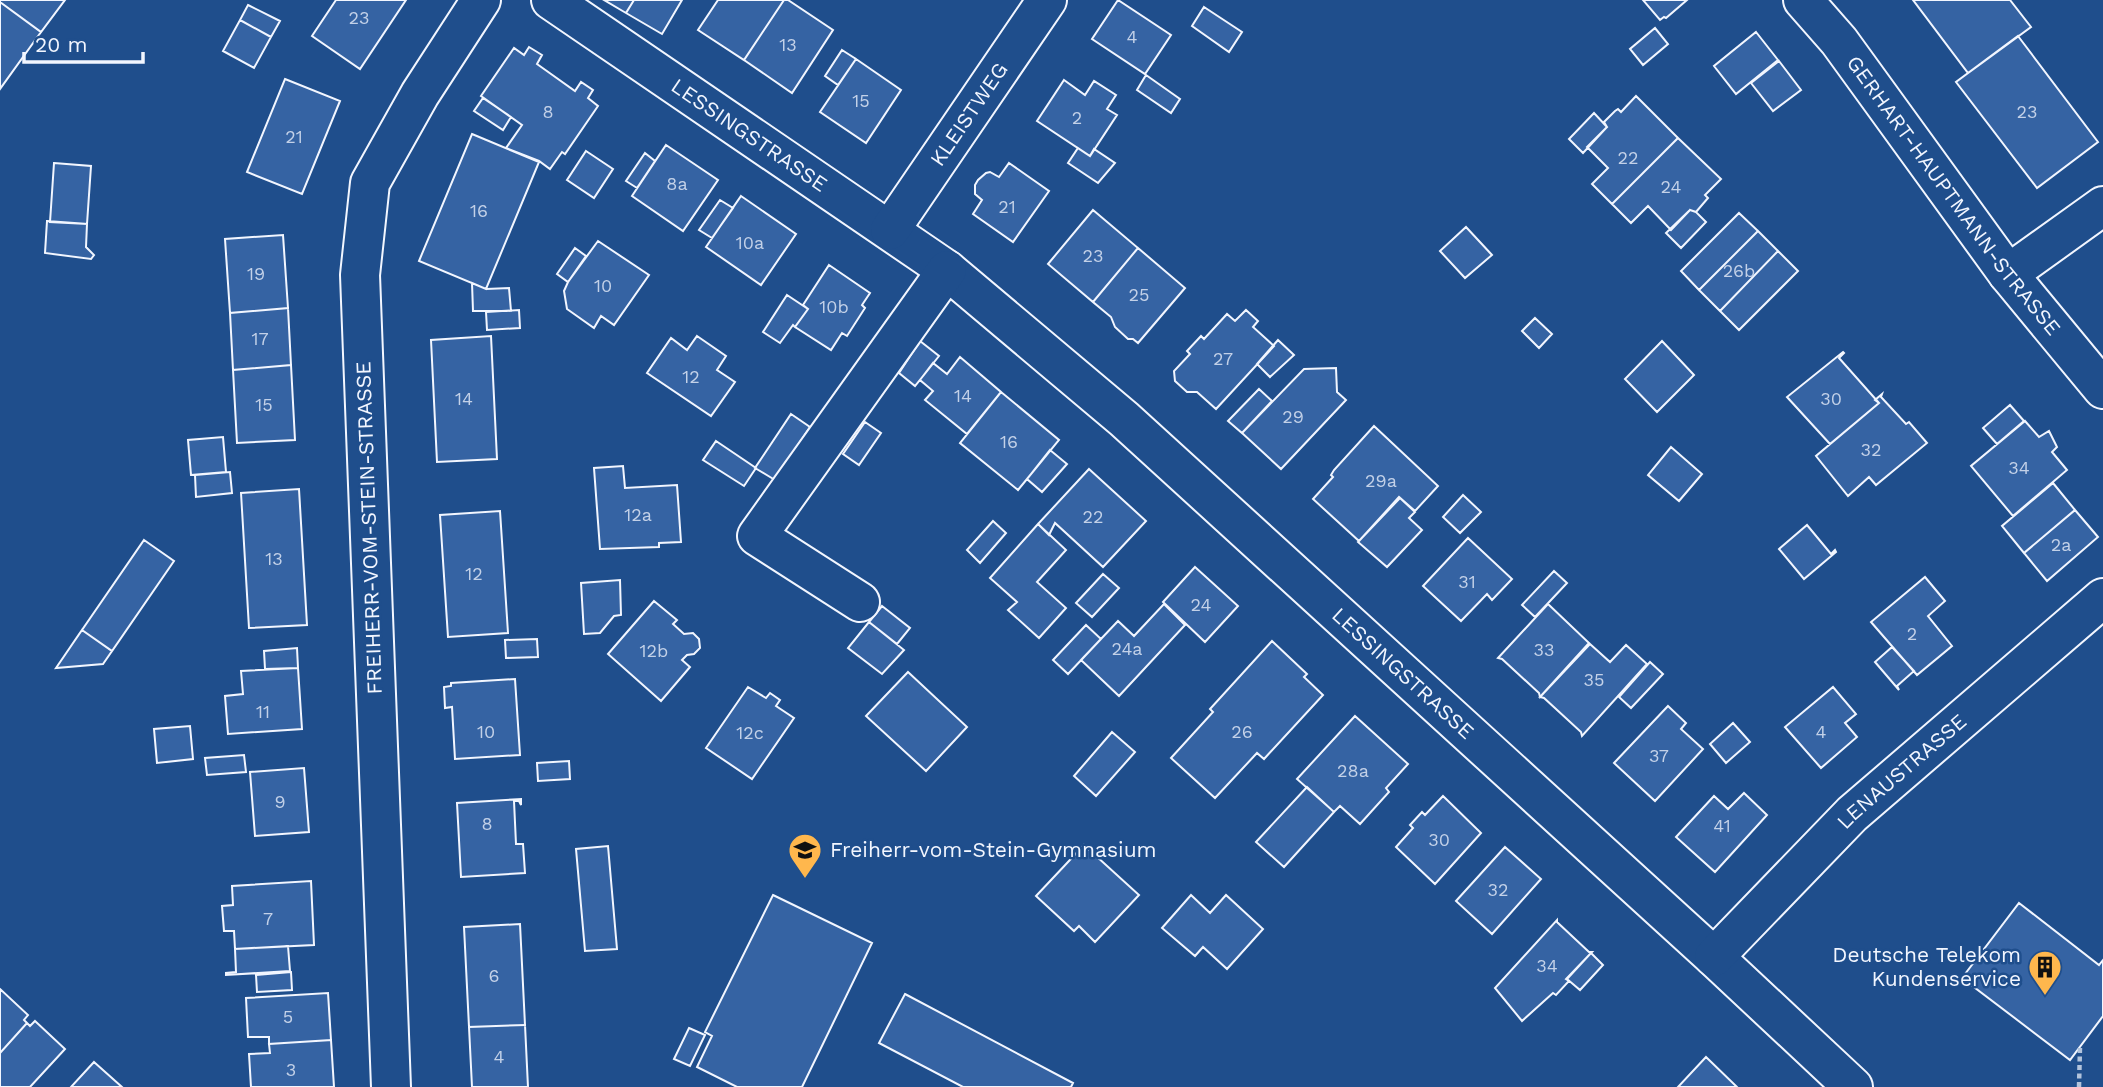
<svg xmlns="http://www.w3.org/2000/svg" width="2103" height="1087" font-family="'Work Sans',sans-serif">
	<rect width="100%" height="100%" fill="#1f4e8c"/>
	<path fill="#3563a3" stroke="#f2f6ff" stroke-width="2" d="M0 0H65L41 32 0 2Z
		M336 0H406L360 69 312 36Z
		M604 0H634L626 13Z
		M634 0H682L662 34 626 13Z
		M718 0H784L744 60 698 30Z
		M784 0H788L833 30 792 93 744 60Z
		M1118 0 1171 35 1145 74 1092 39Z
		M1643 0H1687L1666 18 1664 17 1660 20Z
		M1913 0H2010L2031 27 1968 73Z
		M0 2 41 32 0 89Z
		M248 5 280 21 271 37 240 20Z
		M1204 7 1242 32 1229 52 1192 26Z
		M240 20 271 37 254 68 223 51Z
		M1655 28 1668 44 1643 65 1630 49Z
		M1756 32 1778 60 1736 94 1714 66Z
		M2018 36 2098 142 2037 188 1956 82Z
		M529 47 542 55 537 64 575 91 581 82 593 90 588 98 598 106 565 154 562 152 550 169 539 161 506 148 522 125 481 96 514 48 524 55Z
		M842 50 856 59 838 85 825 76Z
		M856 59 901 90 866 143 820 112Z
		M1779 61 1801 90 1773 111 1751 83Z
		M1146 75 1180 99 1171 113 1137 90Z
		M285 79 340 101 302 194 247 172Z
		M1064 80 1085 95 1094 81 1116 95 1107 109 1117 115 1090 156 1037 121Z
		M1636 96 1678 138 1612 204 1592 184 1608 168 1587 147 1607 127 1604 122 1615 111 1618 109 1621 112Z
		M483 98 511 117 503 130 474 111Z
		M1594 113 1607 127 1583 153 1569 139Z
		M472 134 539 162 486 289 419 261Z
		M1678 138 1721 179 1705 195 1708 198 1696 212 1690 210 1671 230 1648 206 1631 223 1612 204Z
		M666 145 718 180 683 231 632 196Z
		M1078 148 1090 156 1094 149 1115 163 1098 183 1068 163Z
		M586 151 613 169 594 198 567 180Z
		M645 153 655 161 637 188 626 181Z
		M54 163 91 166 87 224 50 222Z
		M1009 163 1049 191 1013 242 973 214 982 200 975 194V185L978 180 986 173 990 172 999 177Z
		M741 196 796 234 761 285 706 247Z
		M720 200 733 208 712 238 699 230Z
		M1093 210 1138 248 1093 302 1048 264Z
		M1690 210 1696 212 1706 222 1681 248 1666 233Z
		M1739 213 1758 231 1699 290 1681 271Z
		M47 221 87 224 86 247 94 255 91 259 45 253Z
		M1466 227 1492 255 1465 278 1440 251Z
		M1758 231 1778 251 1720 311 1699 290Z
		M283 235 288 308 230 313 225 239Z
		M598 241 649 275 614 325 601 316 594 328 567 309 564 291 568 282Z
		M575 248 586 256 568 282 557 274Z
		M1138 248 1185 288 1138 343 1133 339H1128L1115 327 1111 317 1093 302Z
		M1778 251 1798 271 1739 330 1720 311Z
		M829 265 870 293 862 305 865 308 847 336 842 333 831 350 795 327 808 309 803 305Z
		M472 283 486 289 509 288 511 311H473Z
		M787 295 808 309 795 327 793 325 780 343 763 332Z
		M288 308 291 365 233 370 230 313Z
		M519 310 520 328 487 330 486 312Z
		M1246 310 1258 321 1253 327 1274 346 1216 409 1197 392H1187L1175 381 1174 371 1190 354 1187 351 1201 336 1204 339 1227 314 1235 321Z
		M1535 318 1552 334 1539 348 1522 331Z
		M491 336 497 459 437 462 431 340Z
		M697 336 726 356 717 370 735 382 711 416 647 373 671 338 687 350Z
		M1278 340 1294 355 1270 377 1257 364Z
		M920 341 939 356 915 386 899 373Z
		M1662 341 1694 375 1657 412 1625 379Z
		M1843 352 1844 353 1839 358 1879 403 1830 444 1787 397Z
		M960 357 1001 392 967 434 925 400 933 391 920 380 933 363 947 374Z
		M291 365 295 440 237 443 233 370Z
		M1336 368 1337 392 1346 400 1281 469 1242 433 1304 369Z
		M1259 389 1272 401 1242 433 1228 421Z
		M1001 392 1059 440 1018 490 960 443Z
		M1882 394 1881 397 1906 424 1909 422 1927 443 1876 485 1869 477 1848 496 1816 456 1879 403 1875 400Z
		M2010 405 2024 421 1997 444 1983 428Z
		M791 414 810 427 775 480 755 468Z
		M2025 421 2039 437 2049 431 2057 447 2052 452 2067 470 2013 516 1971 466Z
		M865 422 881 433 859 465 843 454Z
		M1374 426 1438 486 1415 511 1399 497 1359 541 1313 499 1333 477 1331 475 1334 470Z
		M223 437 226 472 191 475 188 440Z
		M716 441 756 468 744 486 703 460Z
		M1671 447 1702 474 1679 501 1648 475Z
		M1050 450 1067 464 1042 492 1027 479Z
		M623 466 625 488 677 485 681 542 659 543V547L600 549 594 468Z
		M1089 469 1146 521 1103 567 1055 523 1049 535 1038 524Z
		M230 472 232 493 196 497 195 475Z
		M2053 483 2075 510 2024 553 2002 526Z
		M299 489 307 625 249 628 241 493Z
		M1463 495 1481 512 1460 533 1443 517Z
		M1400 498 1415 512 1409 518 1422 530 1387 567 1358 542Z
		M2075 510 2098 537 2047 581 2024 553Z
		M500 511 508 633 448 637 440 515Z
		M993 521 1006 533 980 563 967 550Z
		M1038 524 1066 550 1037 582 1066 608 1039 638 1008 610 1017 602 990 578Z
		M1807 525 1831 554 1835 550 1836 552 1804 579 1779 549Z
		M1468 538 1512 579 1492 600 1487 594 1461 621 1423 586Z
		M144 540 174 561 112 651 82 630Z
		M1195 567 1238 606 1205 642 1163 602Z
		M1554 571 1567 583 1535 617 1522 605Z
		M1103 574 1119 588 1092 617 1076 603Z
		M1925 577 1945 601 1928 616 1952 646 1917 675 1871 622Z
		M620 580 621 615 614 616 600 633 584 634 581 583Z
		M654 601 677 620 673 624 684 634 693 633 699 639 700 648 694 654 687 655 682 660 690 667 661 701 608 654Z
		M1164 604 1185 625 1119 696 1081 660 1118 621 1134 636Z
		M1548 604 1589 643 1540 697 1539 693 1502 659 1498 658Z
		M882 606 910 628 897 644 869 622Z
		M869 622 904 650 882 674 848 648Z
		M1086 625 1101 639 1068 674 1053 660Z
		M82 630 112 651 103 664 56 668Z
		M537 639 538 657 506 658 505 640Z
		M1272 641 1307 674 1304 677 1323 695 1264 759 1257 753 1215 798 1171 758 1213 712 1210 709Z
		M1590 644 1610 662 1626 645 1647 664 1582 736 1581 732 1544 698 1540 697Z
		M1892 647 1914 671 1897 686 1899 690 1875 662Z
		M297 648 298 668 265 669 264 651Z
		M1650 662 1663 674 1631 708 1619 697Z
		M298 668 302 729 228 734 225 696 243 694 241 671Z
		M908 672 967 727 926 771 866 716Z
		M515 679 520 755 455 759 452 707 445 708 444 687 451 686V683Z
		M748 687 766 698 770 693 780 700 776 706 794 718 752 779 706 748Z
		M1833 687 1856 714 1845 723 1857 737 1821 768 1785 727Z
		M1668 706 1686 723 1681 729 1703 749 1655 801 1614 763Z
		M1355 716 1408 764 1386 788 1389 792 1360 824 1340 806 1334 812 1297 779Z
		M1733 723 1750 742 1726 763 1710 744Z
		M190 726 193 759 157 763 154 729Z
		M1112 732 1135 752 1096 796 1074 776Z
		M244 755 246 772 207 775 205 758Z
		M569 761 570 779 538 781 537 763Z
		M304 768 309 832 255 836 250 772Z
		M1307 787 1334 812 1284 867 1256 842Z
		M1744 793 1767 815 1715 872 1676 837 1714 796 1728 809Z
		M1443 796 1481 833 1435 884 1396 847 1413 828 1410 825 1422 812 1425 815Z
		M521 799V805L519 801H514L516 844H523L525 873 461 877 457 803Z
		M1084 845 1139 895 1095 942 1079 926 1074 931 1036 896Z
		M608 846 617 949 585 951 576 849Z
		M1505 847 1541 879 1492 934 1456 901Z
		M311 881 314 945 235 949 234 931H224L222 906 233 905 232 886Z
		M773 895 872 943 802 1087H737L697 1067 712 1036 705 1032Z
		M1191 895 1210 913 1226 895 1263 929 1227 969 1203 947 1195 956 1162 928Z
		M2019 903 2099 965 2103 960V1016L2070 1060 1962 978Z
		M1557 920V922L1589 952H1592L1566 979 1569 981 1556 995 1553 993 1522 1021 1495 988Z
		M520 924 525 1025 469 1027 464 927Z
		M288 946 290 971 226 975V973L236 972 235 949Z
		M1591 953 1603 965 1580 990 1567 979Z
		M291 972 292 990 257 992 256 975Z
		M0 989 28 1015 24 1020 27 1023 0 1053Z
		M328 993 331 1040 269 1044V1037H248L246 998Z
		M905 994 1073 1083 1071 1087H963L879 1043Z
		M35 1021 65 1049 30 1087H0V1053L27 1023 30 1026Z
		M525 1025 528 1087H472L469 1027Z
		M689 1028 705 1035 690 1066 674 1059Z
		M331 1040 334 1087H251L249 1054 270 1053 269 1044Z
		M1706 1057 1737 1087H1678Z
		M94 1062 122 1087H71Z"/>
	<g fill="none" stroke-linecap="round" stroke-linejoin="round">
		<defs>
			<g id="minor">
				<path id="s1" d="M551 0 947 270 1124 419 1714 957 1853 1087"/>
				<path id="s2" d="M1803 0 1839 41 2008 274 2103 389"/>
				<path id="s3" d="M890 230 1047 0"/>
				<path d="M2008 274 2103 206"/>
				<path d="M860 602 757 536 947 270"/>
				<path id="s4" d="M1714 957 1852 814 2103 598"/>
				<path d="M391 1087 360 275 370 183 420 94 481 0"/>
			</g>
		</defs>
		<use href="#minor" stroke="#f2f6ff" stroke-width="42"/>
		<path stroke="#b3c4dc" stroke-width="4.5" stroke-dasharray="5 3.5" stroke-linecap="butt" d="M2079 1087 2080 1047"/>
		<use href="#minor" stroke="#1f4e8c" stroke-width="38"/>
	</g>
	<defs>
		<symbol id="school-pin" viewBox="-11 -11 22 30"><path d="M0 17L-7.5 6A9.5 9.5 0 1 1 7.5 6Z" fill="#ffb74d" stroke="#1f4e8c"/><path d="M0-5L7-2L0 1L-7-2ZM-4 1L0 2.5L4 1V4Q0 6-4 4Z" fill="#111"/></symbol>
		<symbol id="building-pin" viewBox="-11 -11 22 30"><path d="M0 17L-7.5 6A9.5 9.5 0 1 1 7.5 6Z" fill="#ffb74d" stroke="#1f4e8c"/><path d="M-4-6H4V6H1V3H-1V6H-4ZM-2.5-4.3h1.7v1.8h-1.7ZM.8-4.3h1.7v1.8H.8ZM-2.5-1h1.7V.8h-1.7ZM.8-1h1.7V.8H.8Z" fill="#111"/></symbol>
	</defs>
	<g fill-rule="evenodd">
		<use href="#school-pin" x="786" y="831" width="38" height="52"/>
		<use href="#building-pin" x="2026" y="948" width="38" height="52"/>
	</g>
	<g text-anchor="middle" stroke-width="5" stroke-linejoin="round" paint-order="stroke">
		<g font-size="18" fill="#c3d1e8">
			<text x="359" y="24">23</text>
			<text x="1132" y="43">4</text>
			<text x="788" y="51">13</text>
			<text x="861" y="107">15</text>
			<text x="548" y="118">8</text>
			<text x="2027" y="118">23</text>
			<text x="1077" y="124">2</text>
			<text x="294" y="143">21</text>
			<text x="1628" y="164">22</text>
			<text x="677" y="190">8a</text>
			<text x="1671" y="193">24</text>
			<text x="1007" y="213">21</text>
			<text x="479" y="217">16</text>
			<text x="750" y="249">10a</text>
			<text x="1093" y="262">23</text>
			<text x="1739" y="277">26b</text>
			<text x="256" y="280">19</text>
			<text x="603" y="292">10</text>
			<text x="1139" y="301">25</text>
			<text x="834" y="313">10b</text>
			<text x="260" y="345">17</text>
			<text x="1223" y="365">27</text>
			<text x="691" y="383">12</text>
			<text x="963" y="402">14</text>
			<text x="464" y="405">14</text>
			<text x="1831" y="405">30</text>
			<text x="264" y="411">15</text>
			<text x="1293" y="423">29</text>
			<text x="1009" y="448">16</text>
			<text x="1871" y="456">32</text>
			<text x="2019" y="474">34</text>
			<text x="1381" y="487">29a</text>
			<text x="638" y="521">12a</text>
			<text x="1093" y="523">22</text>
			<text x="2061" y="551">2a</text>
			<text x="274" y="565">13</text>
			<text x="474" y="580">12</text>
			<text x="1467" y="588">31</text>
			<text x="1201" y="611">24</text>
			<text x="1912" y="640">2</text>
			<text x="1127" y="655">24a</text>
			<text x="1544" y="656">33</text>
			<text x="654" y="657">12b</text>
			<text x="1594" y="686">35</text>
			<text x="263" y="718">11</text>
			<text x="486" y="738">10</text>
			<text x="1242" y="738">26</text>
			<text x="1821" y="738">4</text>
			<text x="750" y="739">12c</text>
			<text x="1659" y="762">37</text>
			<text x="1353" y="777">28a</text>
			<text x="280" y="808">9</text>
			<text x="487" y="830">8</text>
			<text x="1722" y="832">41</text>
			<text x="1439" y="846">30</text>
			<text x="1498" y="896">32</text>
			<text x="268" y="925">7</text>
			<text x="1547" y="972">34</text>
			<text x="494" y="982">6</text>
			<text x="288" y="1023">5</text>
			<text x="499" y="1063">4</text>
			<text x="291" y="1076">3</text>
		</g>
		<g font-size="21" fill="#f2f6ff" stroke="#1f4e8c">
			<text dy="7" stroke="none"><textPath href="#s3" startOffset="140">KLEISTWEG</textPath></text>
			<text dy="7" stroke="none"><textPath href="#s1" startOffset="240">LESSINGSTRASSE</textPath></text>
			<text dy="7" stroke="none"><textPath href="#s2" startOffset="247">GERHART-HAUPTMANN-STRASSE</textPath></text>
			<text transform="translate(369 528) rotate(-92)" y="7">FREIHERR-VOM-STEIN-STRASSE</text>
			<text dy="7" stroke="none"><textPath href="#s1" startOffset="1088">LESSINGSTRASSE</textPath></text>
			<text dy="7" stroke="none"><textPath href="#s4" startOffset="264">LENAUSTRASSE</textPath></text>
		</g>
		<g font-size="21" fill="#f2f6ff" stroke="#1f4e8c" text-anchor="start">
			<text x="830" y="857">Freiherr-vom-Stein-Gymnasium</text>
			<text x="2021" y="962" text-anchor="end">Deutsche Telekom<tspan x="2021" dy="24">Kundenservice</tspan></text>
		</g>
	</g>
	<path d="M24 52v10h119v-10" fill="none" stroke="#f2f6ff" stroke-width="3.5"/>
	<text x="35" y="52" font-size="21" fill="#f2f6ff" stroke="#1f4e8c" stroke-width="5" paint-order="stroke">20 m</text>
</svg>
